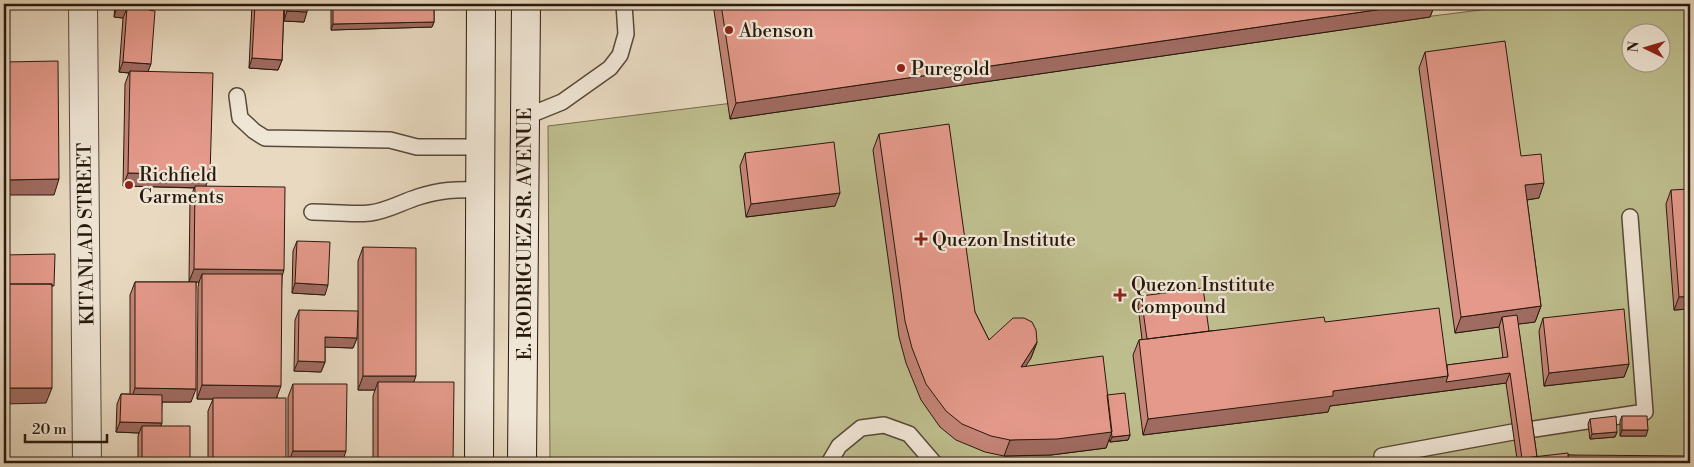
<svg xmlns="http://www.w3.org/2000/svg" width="1694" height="467" font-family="'Libre Bodoni',serif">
	<rect width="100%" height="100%" fill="#e8d9c0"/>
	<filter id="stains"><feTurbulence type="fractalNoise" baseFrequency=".004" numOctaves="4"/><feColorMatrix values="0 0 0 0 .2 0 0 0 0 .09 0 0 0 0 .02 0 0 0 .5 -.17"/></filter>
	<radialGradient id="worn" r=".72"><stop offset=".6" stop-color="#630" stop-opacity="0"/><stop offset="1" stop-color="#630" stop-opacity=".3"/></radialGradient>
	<path fill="#bebd8d" stroke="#736b4c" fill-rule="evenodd" d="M1529 4H1690V463H550L548 126ZM1632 32H1662V62H1632Z"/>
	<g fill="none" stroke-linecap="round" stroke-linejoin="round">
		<defs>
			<path id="lane" d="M237 96 240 118 254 131 265 138 390 140 417 147H479
				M525 117 562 102 610 68 620 55 626 34 624 4
				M312 212C331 212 352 215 370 213 387 211 402 202 418 197 440 190 456 189 479 190
				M1528 430 1645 412 1630 217
				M829 463 839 446 861 428 884 425 909 434 934 463
				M1383 463 1382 456 1513 432"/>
			<path id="street" d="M83 4 87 463"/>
			<path id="secondary" d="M479 463 481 4
				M522 463 526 4"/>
		</defs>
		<use href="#lane" stroke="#584939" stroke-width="18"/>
		<use href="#street" stroke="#584939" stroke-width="30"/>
		<use href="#secondary" stroke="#28190c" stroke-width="30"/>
		<use href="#lane" stroke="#f0e6d6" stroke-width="15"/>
		<use href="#street" stroke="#f0e6d6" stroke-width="28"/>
		<use href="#secondary" stroke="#f0e6d6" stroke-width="28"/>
	</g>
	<path fill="#c48477" stroke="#28190c" d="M115 4H149L148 71 206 186 282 277 277 398 286 463H208V411L213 399H197L198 287 199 282H196L191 402H162L161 426 190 463H138V436L139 433 116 432 117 404 121 394H130V295L135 282H189L190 200 194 188 123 186 125 84 129 73 119 72 123 18 114 17Z
		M252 4H284L282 60 278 70 249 68Z
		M285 4H308L304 22 284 21Z
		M331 4H434V22L432 27 331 30Z
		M713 4H1435L1430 17 730 119Z
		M1425 52 1521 156 1539 198 1527 200 1541 306 1535 322 1518 324 1537 457 1568 455 1690 463H1498V461L1517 459 1506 383 1330 406 1328 412 1143 435 1133 355 1139 340 1142 339 1138 306 1141 296 1209 331 1325 322 1447 365 1503 358 1499 327 1455 333 1419 68Z
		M879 134 975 312 989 340 1037 342 1031 358 1025 366 1107 395 1130 435 1128 440 1110 442 1109 439 1106 448 1051 455 1004 456 985 452 956 440 940 427 921 400 906 363 899 337 873 150Z
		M745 153 835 206 746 217 740 166Z
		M1671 190 1690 309 1674 310 1666 204Z
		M297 241 325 295 292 293 293 251Z
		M363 247 413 382 453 463H373V396L375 390H358V261Z
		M299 310 357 338 353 348 325 347V362L321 372 294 371 295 320Z
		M1543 318 1629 364 1624 377 1544 386 1539 331Z
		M293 384 342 463H288V397Z
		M1622 416 1646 436H1620V421Z
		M1590 419 1617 432 1615 437 1590 439 1588 424Z"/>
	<path fill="#a06b61" stroke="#28190c" d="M1417 4H1435L1430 17 730 119 736 103Z
		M117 7 127 8 123 18 114 17Z
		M287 11 307 12 304 22 284 21Z
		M434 22 432 27 331 30 333 24Z
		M252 58 282 60 278 70 249 68Z
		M123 62 151 64 147 74 130 71 129 73 119 72Z
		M128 173 210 175 205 188 123 186Z
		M59 179 54 195H4V180Z
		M1544 183 1539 198 1519 201 1525 185Z
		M840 193 835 206 746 217 751 204Z
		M194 269 284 270 280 283 202 274 199 282H189Z
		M295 283 328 285 325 295 292 293Z
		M1690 296V309L1674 310 1679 297Z
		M1541 306 1535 322 1504 326 1502 317 1499 327 1455 333 1461 317Z
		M325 337 357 338 353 348 322 347Z
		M1037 342 1031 358 1015 383 1021 367Z
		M298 361 325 362 321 372 294 371Z
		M1629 364 1624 377 1544 386 1549 373Z
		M1510 373 1506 383 1330 406 1328 412 1143 435 1148 419 1333 391 1448 376Z
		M363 376H416L411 390 378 382 375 390H358Z
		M202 385 281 386 276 399H197Z
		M4 388H52L46 403 4 404Z
		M135 388 196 389 191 402H130Z
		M120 422 162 423 158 433 142 426 139 433 116 432Z
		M1622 430H1648L1646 436H1620Z
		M1112 432 1106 448 1051 455 1004 456 1010 440Z
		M1617 432 1615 437 1590 439 1592 434Z
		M1130 435 1128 440 1110 442 1112 437Z
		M293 451H346L342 463H288Z"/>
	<path fill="#e4998a" stroke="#28190c" d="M118 4H149V10L155 11 151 64 123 62 127 8 117 7Z
		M255 4H284L282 60 252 58Z
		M288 4H308L307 12 287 11Z
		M333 4H434V22L333 24Z
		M721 4H1417L736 103Z
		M1505 41 1521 156 1541 154 1544 183 1525 185 1541 306 1461 317 1425 52Z
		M58 61 59 179 4 180V62Z
		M130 71 213 73 210 175 128 173Z
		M949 124 975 312 989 340 1013 318H1024L1032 322 1036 330 1037 342 1021 367 1103 356 1112 432 1057 439 1010 440 991 436 962 424 946 411 926 384 912 348 905 321 879 134Z
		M834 142 840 193 751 204 745 153Z
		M195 186 285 187 284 270 194 269Z
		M1690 189V296L1679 297 1671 190Z
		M297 241 330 242 328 285 295 283Z
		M363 247 416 248V376H363Z
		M55 254 54 286H52V284H4V255Z
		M202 274H282L281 386 202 385Z
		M135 282H196V389L135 388Z
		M4 284H52V388H4Z
		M1203 288 1209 331 1147 339 1141 296Z
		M1439 308 1448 376 1333 391V396L1148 419 1139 340 1324 317 1325 322Z
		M1624 309 1629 364 1549 373 1543 318Z
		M299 310 358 311 357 338 325 337V362L298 361Z
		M1517 315 1537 457 1522 459 1510 373 1446 382 1448 376 1447 365 1508 357 1502 317Z
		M378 382H454L453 463H378Z
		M293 384H347L346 451H293Z
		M1125 393 1130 435 1112 437 1107 395Z
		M121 394 162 395V423L120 422Z
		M213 398H286V463H213Z
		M1616 416 1617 432 1592 434 1590 419Z
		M1622 416H1647L1648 430H1622Z
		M142 426H190V463H142Z
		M1568 453 1569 463H1499L1498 461Z
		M1568 455 1690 456V463H1569Z"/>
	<g fill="#8f2418" stroke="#f0e6d6" stroke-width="2">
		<circle cx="729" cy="30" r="5"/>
		<circle cx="901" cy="68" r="5"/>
		<circle cx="129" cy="185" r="5"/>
		<path d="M918.5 231.5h5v5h5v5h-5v5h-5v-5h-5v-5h5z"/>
		<path d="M1117.5 287.5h5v5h5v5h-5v5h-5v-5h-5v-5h5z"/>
	</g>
	<g text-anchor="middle" stroke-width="4.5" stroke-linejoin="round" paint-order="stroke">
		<g font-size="19" fill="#28190c" stroke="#f0e6d6" text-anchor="start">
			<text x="739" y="37">Abenson</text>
			<text x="911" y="75">Puregold</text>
			<text x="139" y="181">Richfield<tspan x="139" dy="22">Garments</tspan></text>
			<text x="932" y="246">Quezon Institute</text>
			<text x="1131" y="291">Quezon Institute<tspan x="1131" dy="22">Compound</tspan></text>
		</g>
		<g font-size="19" fill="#28190c" stroke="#f0e6d6">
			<text transform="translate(85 234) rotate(-91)" y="7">KITANLAD STREET</text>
			<text transform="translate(524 234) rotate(-90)" y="7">E. RODRIGUEZ SR. AVENUE</text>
		</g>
	</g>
	<rect width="1694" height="467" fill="none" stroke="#e8d9c0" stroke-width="20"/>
	<rect x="5" y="5" width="1684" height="457" fill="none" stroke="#28190c" stroke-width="2.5"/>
	<rect x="10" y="10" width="1674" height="447" fill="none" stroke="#28190c"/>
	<g transform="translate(1646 48) rotate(275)"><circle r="24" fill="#f0e6d6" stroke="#a09485"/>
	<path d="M0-4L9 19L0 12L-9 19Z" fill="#8f2418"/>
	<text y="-8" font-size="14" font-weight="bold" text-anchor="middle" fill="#28190c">N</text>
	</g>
	<path d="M25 434v8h82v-8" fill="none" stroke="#28190c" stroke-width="2.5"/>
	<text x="32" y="434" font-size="15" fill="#28190c" stroke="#f0e6d6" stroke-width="4" paint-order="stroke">20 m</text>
	<rect width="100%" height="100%" filter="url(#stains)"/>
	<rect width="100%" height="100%" fill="url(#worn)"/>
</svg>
